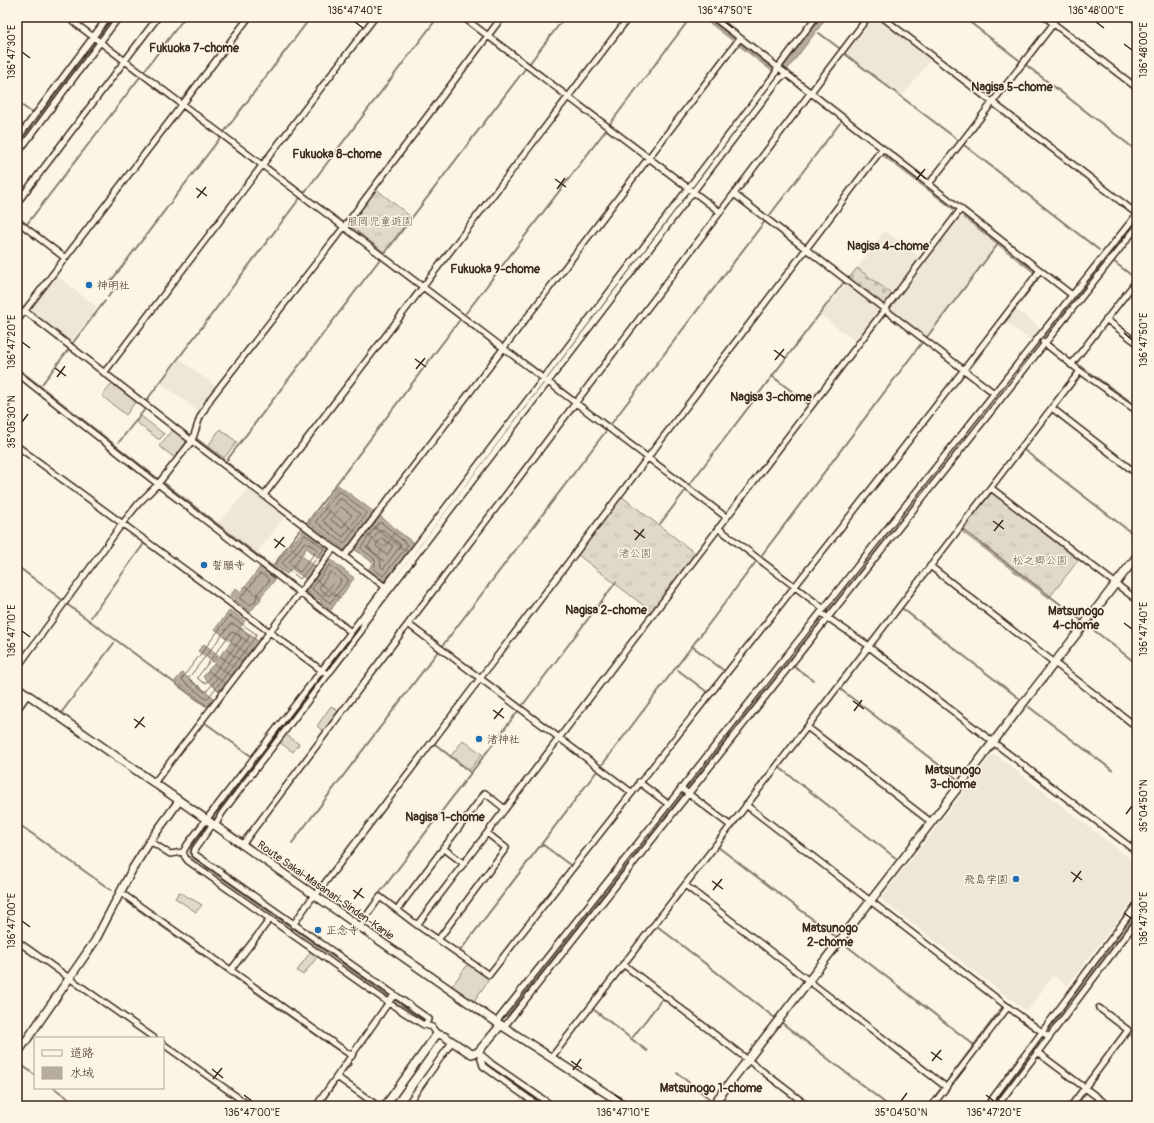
<svg xmlns="http://www.w3.org/2000/svg" width="1154" height="1123" font-family="Pangolin,'Klee One',sans-serif">
	<defs>
		<pattern id="grass-tufts" width="24" height="20" patternUnits="userSpaceOnUse"><rect width="24" height="20" fill="#e0d8c8"/><path d="M3 7l-1-3M5 7V3M7 7l1-3M15 17l-1-3M17 17v-4M19 17l1-3" fill="none" stroke="#c1baab"/></pattern>
		<pattern id="cemetery-stones" width="16" height="16" patternUnits="userSpaceOnUse"><rect width="16" height="16" fill="#e0d8c8"/><path d="M2 7V4a2 2 0 0 1 4 0v3zM10 15v-3a2 2 0 0 1 4 0v3z" fill="#c1baab"/></pattern>
	</defs>
	<rect width="100%" height="100%" fill="#fcf5e5"/>
	<filter id="ink" filterUnits="userSpaceOnUse"><feTurbulence type="fractalNoise" baseFrequency=".025" numOctaves="2"/><feDisplacementMap in="SourceGraphic" scale="8" xChannelSelector="R" yChannelSelector="G"/><feConvolveMatrix kernelMatrix="1 2 1 2 8 2 1 2 1" color-interpolation-filters="sRGB"/></filter>
	<g filter="url(#ink)">
		<path fill="#eee6d6" d="M877 17 932 58 901 98 845 55 873 19Z
			M960 216 996 244 926 337 890 309V307Z
			M885 231 920 258 892 294 857 268Z
			M56 275 97 307 71 343 31 312 30 309Z
			M847 283 880 308V311L856 342 821 315Z
			M1016 309 1041 329 1031 341 1006 322Z
			M180 359 215 386 198 411 161 383Z
			M250 488 286 515 257 553 218 523Z
			M996 755 1137 864V895L1067 986 1055 977H1052L1028 1010H1025L883 901 882 897 991 756Z"/>
		<path fill="url(#grass-tufts)" stroke="#8e8173" d="M376 189 411 217 384 252 350 226V223Z
			M993 493 1080 558 1049 598 961 531 991 494Z
			M621 496 695 553 652 612 578 555Z"/>
		<path fill="url(#cemetery-stones)" stroke="#8e8173" d="M857 268 892 294 885 303 883 304 849 278Z"/>
		<path fill="#e0d8c8" stroke="#8e8173" d="M112 384 136 401 126 415 102 396Z
			M141 416 164 434 160 439H158L136 422Z
			M173 429 186 439V442L175 458 159 446Z
			M220 429 237 442 224 458 208 446Z
			M331 706 338 711 323 731 317 726Z
			M285 734 299 744 293 752 279 742Z
			M463 740 482 754 470 770 451 756Z
			M179 892C187 897 195 900 202 905L196 912 175 898Z
			M311 951 318 956 303 975 297 971Z
			M468 964 490 978 474 1001 452 986Z"/>
		<path fill="#b7ad9e" stroke="#85796b" d="M113 17H117L17 150V145Z
			M702 17H706L774 70H780L783 67 821 17H827L787 70 780 75 215 819 213 817 356 630 361 621 777 75Z
			M884 154 955 208 954 210 882 155Z
			M964 216 1035 270 1033 272 963 217Z
			M1137 221V224L1041 346 1040 344Z
			M338 485 374 512 358 533 323 506Z
			M322 507 358 533 345 550 309 523Z
			M380 516 397 530 390 539 372 525Z
			M372 526 390 540 384 547 366 534Z
			M304 529 315 537 301 556 290 547Z
			M398 531 415 544 408 552 391 539Z
			M366 534 383 548 377 556 365 546 377 556 372 562 354 549Z
			M317 537 329 547 330 549 321 560 308 549Z
			M391 540 408 553 383 582 368 570 378 557 384 561 378 556Z
			M289 548 301 556 287 574 275 566Z
			M302 556 316 567 306 579 292 569Z
			M330 559 354 578 340 598 329 589 333 583 328 589 314 578Z
			M260 567 275 579C271 586 266 590 261 596V598L246 586Z
			M314 579 328 589 319 600 305 590Z
			M245 586 261 599 250 612 230 596 236 588 241 592Z
			M328 590 339 598 331 610 320 601Z
			M230 610 245 621 230 641 215 629Z
			M241 628 258 641 242 661 226 649 231 642 247 654 231 641 236 634 249 643 237 634Z
			M204 644 218 655 213 662 198 651Z
			M225 649 242 662 237 668 220 656Z
			M219 656 236 669 231 676 214 663Z
			M214 664 230 676 219 691 203 677 208 671 223 682 208 670Z
			M182 673 196 684 190 692 175 681Z
			M198 685 214 698 208 706 191 693Z
			M1137 910V915L994 1106H991Z"/>
		<g fill="none" stroke-linecap="round" stroke-linejoin="round">
			<path stroke="#6d5e51" stroke-width="1" d="M338 492H341L367 513 344 544 316 522Z
				M339 499H342L360 514 343 537 323 521Z
				M341 507 352 515 342 528 331 520Z
				M379 523H382L408 545 383 576 374 569C378 556 369 557 361 548Z
				M380 530H383L401 545 383 569 381 567 380 558 368 547Z
				M305 535 316 542 324 549 300 579 282 564Z
				M382 538 393 546 387 555 376 546Z
				M305 542 314 547 317 550 301 571 299 572 289 563Z
				M330 565 349 580 330 603 312 589Z
				M331 572 341 580 339 585 329 596 319 588Z
				M260 574C263 574 269 578 269 581L258 593 255 602 249 605 240 599V597L244 594Z
				M230 616 232 617 256 634V636L208 698 206 699 183 681 182 679Z
				M231 624H233C238 627 247 632 249 637L207 691 205 692 190 680 189 678Z
				M232 632 239 635 241 639 206 683H204L198 679V677Z"/>
			<path stroke="#85796b" stroke-width="2" d="M963 17 1019 60
				M1127 17 1137 25
				M819 33 839 48
				M845 54 958 140
				M529 64 565 17
				M1026 65 1137 151
				M145 70 185 17
				M17 102 31 112
				M609 125 691 17
				M225 131 311 17
				M964 145 1099 250
				M305 192 438 17
				M769 216 840 123
				M27 224 140 77
				M385 253 525 69
				M1113 261 1135 278
				M108 297 114 289 108 285 220 138
				M466 313 606 130
				M927 337 998 244
				M72 344 105 301
				M1077 364 1137 406
				M971 367 1040 276
				M17 368 157 478
				M772 376 808 404
				M42 384 68 350
				M146 401 300 198
				M611 424 765 221
				M197 439 262 490
				M119 442 145 409
				M1024 450 1137 537
				M227 460 380 259
				M164 483 299 587
				M690 484 844 282
				M272 498 343 551
				M307 523 459 321
				M660 524 685 491
				M962 529 1081 620
				M761 556 923 341
				M274 565 301 528
				M17 566 61 599
				M305 592 346 624
				M68 605 206 706
				M903 609 1020 699
				M91 617 143 545
				M1091 628 1137 664
				M443 645 606 431
				M692 646 723 670
				M793 666 813 680
				M678 670 707 692
				M840 689 956 778
				M522 706 616 582
				M1029 707 1112 770
				M61 713 114 643
				M204 722 251 756
				M435 744 471 773
				M602 765 755 563
				M780 768 897 859
				M17 823 111 890
				M206 828C200 835 186 847 192 857L288 925
				M292 843 439 650
				M542 844 570 865
				M718 847 836 937
				M126 901 342 1053
				M366 911 518 711
				M657 926 775 1018
				M293 928 388 996
				M843 943 974 1045
				M460 951 597 771
				M395 1000 423 1020
				M593 1009 647 1051
				M1010 1011 1037 1032
				M507 1016 1042 343
				M782 1023 889 1106
				M1130 1035 1137 1040
				M633 1037 662 999
				M19 1063 35 1075
				M343 1073 351 1064
				M677 1073 711 1100
				M948 1080 1003 1006
				M54 1088 79 1106
				M530 1093 548 1106
				M932 1100 941 1089
				M719 1105 720 1106
				M320 1106 336 1084
				M928 1106 929 1104
				M1076 1106 1085 1094"/>
			<defs>
				<path id="minor" d="M67 17 726 517
					M463 17 720 212
					M713 17 1072 295
					M882 17 1137 214
					M1045 17 1137 88
					M17 139 108 17
					M17 154 119 17
					M929 184 1054 23
					M734 194 994 393
					M17 203 158 17
					M17 221 65 258
					M25 311 192 441 384 586
					M1107 320 1137 343
					M17 321 249 17
					M1043 342 1080 371 1137 411
					M1071 365 1137 280
					M17 373 158 484 351 632
					M104 373 375 17
					M1052 408 1137 474
					M17 446 328 675
					M991 488 1137 600
					M264 495 629 17
					M718 528 824 609
					M345 556 740 38
					M930 566 1137 727
					M821 613 869 646
					M408 624 631 792
					M869 647 1137 852
					M17 668 122 524 139 503 158 484 192 441 200 417 211 398 344 227 502 17
					M807 727 931 822
					M639 782 668 804
					M154 783 334 548
					M681 788 731 826
					M746 805 1008 1007 1049 1037
					M213 824 195 849 194 853 196 855 429 1019 424 1025
					M215 826 222 813 362 630 364 623 780 78 787 74
					M150 841 170 854 183 852
					M242 845 408 624 868 17
					M443 848 463 863
					M685 885 946 1087
					M120 892 352 1056
					M315 896 882 149
					M397 910 485 793 505 809
					M293 925 314 895
					M417 925 885 309 961 209
					M361 927 365 918 380 897 417 925 489 975C672 740 860 508 1040 270
					M438 940 506 848 487 833
					M17 941 154 1038
					M623 964 808 1106
					M231 970 270 919
					M496 1022 1038 338 1137 214
					M504 1027 1137 227
					M437 1034 432 1027 422 1024 389 1003 188 861 185 857 183 852 187 845 206 820 351 632 775 74 777 69 816 17
					M163 1044 250 1106
					M478 1052 492 1064 553 1106
					M1037 1052 1109 1106
					M479 1053 483 1066 487 1069 539 1106
					M551 1058 807 727 1080 371
					M337 1077 378 1106
					M316 1106 394 995
					M406 1106 452 1042
					M932 1106 1008 1007
					M987 1106 1137 904
					M997 1106 1137 921
					M1071 1106 1128 1030 1099 1008"/>
				<path id="tertiary" d="M17 708 27 694
					M17 1054 95 941 133 868 150 841 179 801
					M385 1106 437 1034 444 1036 468 1052 472 1054 478 1052 501 1025
					M712 1106 1137 556"/>
				<path id="secondary" d="M17 687 496 1022 626 1106"/>
			</defs>
			<use href="#minor" stroke="#3b2a1e" stroke-width="8"/>
			<use href="#tertiary" stroke="#3b2a1e" stroke-width="10"/>
			<use href="#secondary" stroke="#3b2a1e" stroke-width="10"/>
			<use href="#minor" stroke="#fcf5e5" stroke-width="5"/>
			<use href="#tertiary" stroke="#fcf5e5" stroke-width="7"/>
			<use href="#secondary" stroke="#fcf5e5" stroke-width="7"/>
		</g>
	</g>
	<path fill="none" stroke="#3b2a1e" stroke-width="1.5" d="M355 22 363 28M725 22 733 28M1096 22 1104 28M1124 44 1132 50M22 52 30 58M915 170 926 179M555 179 566 187M916 180 925 169M196 188 207 196M557 189 565 178M197 198 206 187M1124 333 1132 340M22 342 30 348M774 350 785 358M415 359 426 367M775 360 784 349M55 368 66 376M416 369 425 358M57 377 65 366M22 422 28 414M993 521 1004 529M634 530 645 538M994 531 1003 520M274 539 285 547M635 540 644 529M275 548 284 537M1124 623 1132 629M22 631 30 637M853 701 864 709M493 710 504 718M854 711 862 700M134 719 145 727M494 719 503 708M135 728 144 717M1126 814 1132 806M1071 872 1082 880M712 881 723 889M1073 882 1081 871M353 890 364 898M713 890 722 879M354 899 362 888M1124 913 1132 919M22 921 30 927M931 1052 942 1060M571 1061 582 1069M932 1061 941 1050M212 1069 223 1078M573 1070 581 1059M213 1079 222 1068M244 1095 252 1101M615 1095 623 1101M986 1095 994 1101M901 1101 907 1093"/>
	<g fill="#1f6fb2" stroke="#fcf5e5" stroke-width="1.5">
		<circle cx="89" cy="285" r="4"/>
		<circle cx="204" cy="565" r="4"/>
		<circle cx="479" cy="739" r="4"/>
		<circle cx="1016" cy="879" r="4"/>
		<circle cx="318" cy="930" r="4"/>
	</g>
	<g text-anchor="middle" stroke-width="3" stroke-linejoin="round" paint-order="stroke">
		<g font-size="11" fill="#645648" stroke="#fcf5e5">
			<text x="380" y="225">服岡児童遊園</text>
			<text x="635" y="557">渚公園</text>
			<text x="1040" y="564">松之郷公園</text>
		</g>
		<g font-size="11" fill="#3b2a1e" stroke="#fcf5e5" text-anchor="start">
			<text x="97" y="289">神明社</text>
			<text x="212" y="569">誓願寺</text>
			<text x="487" y="743">渚神社</text>
			<text x="1008" y="883" text-anchor="end">飛島学園</text>
			<text x="326" y="934">正念寺</text>
		</g>
		<g font-size="11" fill="#3b2a1e" stroke="#fcf5e5">
			<text transform="translate(326 890) rotate(35)" y="4">Route Sakai-Masanari-Sinden-Kanie</text>
		</g>
		<g font-size="12" font-weight="bold" fill="#3b2a1e" stroke="#fcf5e5">
			<text x="194" y="52">Fukuoka 7-chome</text>
			<text x="1012" y="91">Nagisa 5-chome</text>
			<text x="337" y="158">Fukuoka 8-chome</text>
			<text x="888" y="250">Nagisa 4-chome</text>
			<text x="495" y="273">Fukuoka 9-chome</text>
			<text x="771" y="401">Nagisa 3-chome</text>
			<text x="606" y="614">Nagisa 2-chome</text>
			<text x="1076" y="615">Matsunogo<tspan x="1076" dy="14">4-chome</tspan></text>
			<text x="953" y="774">Matsunogo<tspan x="953" dy="14">3-chome</tspan></text>
			<text x="445" y="821">Nagisa 1-chome</text>
			<text x="830" y="932">Matsunogo<tspan x="830" dy="14">2-chome</tspan></text>
			<text x="711" y="1092">Matsunogo 1-chome</text>
		</g>
	</g>
	<rect width="1154" height="1123" fill="none" stroke="#fcf5e5" stroke-width="44"/>
	<rect x="34" y="1037" width="130" height="52" fill="#fcf5e5" stroke="#afa495"/>
	<rect x="42" y="1050" width="20" height="6" fill="#fcf5e5" stroke="#afa495"/>
	<text x="70" y="1057" font-size="12" fill="#3b2a1e">道路</text>
	<rect x="42" y="1067" width="20" height="12" fill="#b7ad9e" stroke="#afa495"/>
	<text x="70" y="1077" font-size="12" fill="#3b2a1e">水域</text>
	<rect x="22" y="22" width="1110" height="1079" fill="none" stroke="#3b2a1e" stroke-width="1.5"/>
	<g font-size="10" text-anchor="middle" fill="#3b2a1e">
		<text x="355" y="14">136°47'40"E</text>
		<text x="725" y="14">136°47'50"E</text>
		<text x="1096" y="14">136°48'00"E</text>
		<text transform="translate(1143 50) rotate(-90)" y="4">136°48'00"E</text>
		<text transform="translate(11 52) rotate(-90)" y="4">136°47'30"E</text>
		<text transform="translate(1143 340) rotate(-90)" y="4">136°47'50"E</text>
		<text transform="translate(11 342) rotate(-90)" y="4">136°47'20"E</text>
		<text transform="translate(11 422) rotate(-90)" y="4">35°05'30"N</text>
		<text transform="translate(1143 629) rotate(-90)" y="4">136°47'40"E</text>
		<text transform="translate(11 631) rotate(-90)" y="4">136°47'10"E</text>
		<text transform="translate(1143 806) rotate(-90)" y="4">35°04'50"N</text>
		<text transform="translate(1143 919) rotate(-90)" y="4">136°47'30"E</text>
		<text transform="translate(11 921) rotate(-90)" y="4">136°47'00"E</text>
		<text x="252" y="1116">136°47'00"E</text>
		<text x="623" y="1116">136°47'10"E</text>
		<text x="901" y="1116">35°04'50"N</text>
		<text x="994" y="1116">136°47'20"E</text>
	</g>
</svg>
